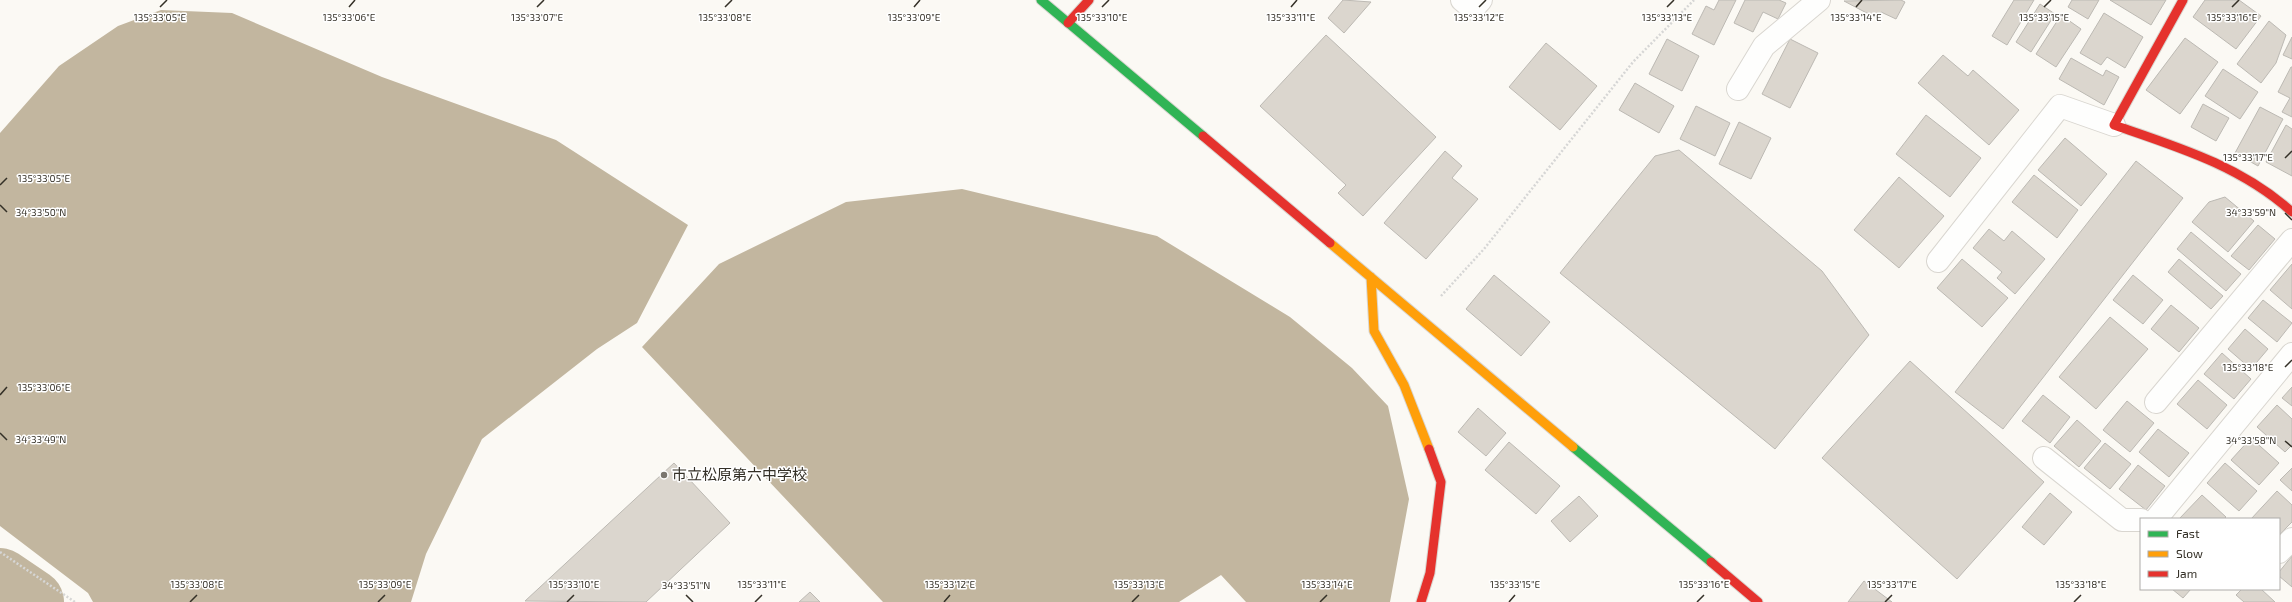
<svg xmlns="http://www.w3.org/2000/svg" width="2292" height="602" font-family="'Exo 2','Noto Sans JP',sans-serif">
	<rect width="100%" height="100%" fill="#fbf9f4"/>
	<path fill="#c2b69f" d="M161 10 232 13 382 77 556 140 688 225 637 323 597 349 482 439 426 554 411 602H93L88 593 0 526V133L59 66 118 26Z
		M962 189 1157 236 1290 317 1352 368 1388 406 1409 499 1390 602H1246L1221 575 1179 602H883L642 347 719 264 846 202Z"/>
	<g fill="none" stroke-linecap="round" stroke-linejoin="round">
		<path stroke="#c2b69f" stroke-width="66" d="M0 581 31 602"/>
	</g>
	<path fill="#dbd6ce" stroke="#bcb9b3" d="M1343 0 1371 2 1344 33 1328 18Z
		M1719 0H1736L1714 45 1692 34 1706 6 1714 10Z
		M1745 0H1779L1786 3 1778 19 1763 12 1753 32 1734 23Z
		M1901 0 1905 2 1896 19 1881 12 1878 19 1844 1Z
		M2014 0H2034L2007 45 1992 36Z
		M2072 0H2099L2088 19 2068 7Z
		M2110 0H2166L2151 25Z
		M2205 0H2239L2261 16 2236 49 2193 17Z
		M2040 4 2055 14 2031 52 2016 42Z
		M2104 13 2143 37 2125 68 2107 57 2101 65 2080 53Z
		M2061 15 2081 29 2056 67 2036 54Z
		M2269 21 2286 35 2276 63 2261 83 2237 64Z
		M1326 35 1436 137 1363 216 1338 193 1346 185 1260 106Z
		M2292 37V59L2283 55Z
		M2185 38 2218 62 2180 114 2146 90Z
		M1667 39 1699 56 1682 91 1649 74Z
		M1790 39 1818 53 1790 108 1762 94Z
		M1546 43 1597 86 1560 130 1509 87Z
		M1943 55 1968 76 1973 70 2019 110 1989 145 1918 83Z
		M2071 58 2103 76 2106 70 2119 77 2104 105 2059 79Z
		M2291 67H2292V117L2282 112 2290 98 2278 92Z
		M2223 69 2258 92 2240 119 2205 96Z
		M1635 83 1674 106 1659 133 1619 110Z
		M2203 104 2229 118 2216 141 2191 127Z
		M1696 106 1730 123 1715 156 1680 139Z
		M2260 107 2283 119 2258 166 2235 153Z
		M1926 115 1981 158 1950 197 1896 154Z
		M1739 122 1771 138 1751 179 1719 164Z
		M2286 125 2292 129V176L2266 162Z
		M2065 138 2107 174 2081 206 2038 170Z
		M1679 150 1822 271 1869 335 1775 449 1560 273 1655 156Z
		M1445 151 1462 166 1452 178 1478 199 1426 259 1384 223Z
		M2136 161 2183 198 2003 429 1955 392Z
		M2034 175 2078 210 2057 238 2012 202Z
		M1899 177 1944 216 1899 268 1854 230Z
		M2225 197 2254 221 2228 252 2192 222 2209 202Z
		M2258 225 2275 239 2249 270 2231 256Z
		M1989 229 2004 241 2012 231 2045 259 2015 294 1997 278 2002 272 1973 248Z
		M2191 232 2241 274 2226 291 2177 249Z
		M1962 259 2008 298 1982 327 1937 288Z
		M2179 259 2223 296 2211 309 2168 272Z
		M2292 264V309L2270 290Z
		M1494 275 1550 322 1521 356 1466 309Z
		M2133 275 2163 300 2143 324 2113 300Z
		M2263 300 2292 323 2277 342 2248 318Z
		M2171 305 2199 328 2179 352 2151 329Z
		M2110 317 2148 349 2096 409 2059 377Z
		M2245 329 2268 349 2251 369 2228 349Z
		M2222 353 2251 379 2234 399 2204 374Z
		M1910 361 2044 482 1957 579 1822 458Z
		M2198 380 2227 405 2207 429 2177 404Z
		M2292 387V406L2282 398Z
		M2043 395 2070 417 2050 443 2022 421Z
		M2127 401 2154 423 2130 452 2103 430Z
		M2277 405 2292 419V445L2285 452 2257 427Z
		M1478 408 1506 433 1486 456 1458 432Z
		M2077 420 2101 441 2079 467 2054 446Z
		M2158 429 2189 453 2169 477 2139 452Z
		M2251 438 2279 463 2259 485 2231 460Z
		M1509 442 1560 486 1536 514 1485 470Z
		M2105 443 2131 464 2110 489 2084 468Z
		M674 463 730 523 646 602 525 601Z
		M2225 463 2257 491 2239 511 2207 483Z
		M2138 465 2165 486 2146 510 2119 489Z
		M2292 468V491L2280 480Z
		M2277 491 2292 505V522L2279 535V519H2251Z
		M2050 493 2072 512 2044 545 2022 527Z
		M2202 495 2226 517 2224 519H2179Z
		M1579 496 1598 516 1570 542 1551 521Z
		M2292 556V587L2279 576V572Z
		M1864 581 1892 602H1848Z
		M2172 589H2191L2183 598Z
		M2242 589H2261L2275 602H2244L2236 595Z
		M810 592 820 602H799Z"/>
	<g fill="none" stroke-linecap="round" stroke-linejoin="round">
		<defs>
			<path id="lane" d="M1738 89 1764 46 1819 0
				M1938 261 2060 106 2114 125
				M2156 402 2292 240
				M2044 458 2122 520H2141
				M2156 519 2292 354
				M2279 552 2292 539"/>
			<path id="street" d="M1462 0 1473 9 1481 0"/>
			<path id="fast" d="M1041 0 1203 136
				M1573 447 1711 562"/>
			<path id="slow" d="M1330 243 1573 447
				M1371 277 1374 331 1404 385 1429 449"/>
			<path id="jam" d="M2183 0 2114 125C2178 147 2241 166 2292 212
				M1068 23 1089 0
				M1203 136 1330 243
				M1711 562 1758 602
				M1421 602 1430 573 1441 482 1429 449"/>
		</defs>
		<use href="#lane" stroke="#d9d6d0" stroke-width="24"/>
		<use href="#street" stroke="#d9d6d0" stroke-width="24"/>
		<use href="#fast" stroke="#d9d6d0" stroke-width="11"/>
		<use href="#slow" stroke="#d9d6d0" stroke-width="11"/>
		<use href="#jam" stroke="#d9d6d0" stroke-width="11"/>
		<path stroke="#d6d6d5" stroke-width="2.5" stroke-dasharray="2 2" stroke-linecap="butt" d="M1441 296 1484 249 1633 62 1694 0
			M0 552 75 602"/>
		<use href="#lane" stroke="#fefefd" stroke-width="22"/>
		<use href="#street" stroke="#fefefd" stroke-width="22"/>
		<use href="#fast" stroke="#30b455" stroke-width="9"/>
		<use href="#slow" stroke="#ff9f0a" stroke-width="9"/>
		<use href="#jam" stroke="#e5322d" stroke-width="9"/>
	</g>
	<path fill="none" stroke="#343027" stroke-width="1.5" d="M160 7 167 0M349 7 355 0M537 7 544 0M725 7 732 0M914 7 920 0M1102 7 1109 0M1291 7 1297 0M1479 7 1486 0M1667 7 1674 0M1856 7 1862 0M2044 7 2051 0M2232 7 2239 0M2285 158 2292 151M0 185 7 178M0 205 7 212M2285 213 2292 220M2285 367 2292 360M0 395 7 387M0 433 7 440M2285 441 2292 447M686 595 693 602M190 602 197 595M378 602 385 595M567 602 574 595M755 602 762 595M944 602 950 595M1132 602 1139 595M1320 602 1327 595M1509 602 1515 595M1697 602 1704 595M1885 602 1892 595M2074 602 2081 595"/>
	<circle fill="#7a766f" stroke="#fff" stroke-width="1.5" cx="664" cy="475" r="4"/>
	<g text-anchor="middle" stroke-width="3" stroke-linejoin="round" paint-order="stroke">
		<g font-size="15" fill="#343027" stroke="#fff" text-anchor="start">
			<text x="672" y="480">市立松原第六中学校</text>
		</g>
	</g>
	<g font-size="10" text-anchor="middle" fill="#343027" stroke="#fff" stroke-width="3" stroke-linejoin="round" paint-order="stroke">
		<text x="160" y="21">135°33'05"E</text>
		<text x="349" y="21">135°33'06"E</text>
		<text x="537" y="21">135°33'07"E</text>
		<text x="725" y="21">135°33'08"E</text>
		<text x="1102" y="21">135°33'10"E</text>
		<text x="1291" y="21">135°33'11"E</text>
		<text x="1667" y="21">135°33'13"E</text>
		<text x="1856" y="21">135°33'14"E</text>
		<text x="2044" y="21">135°33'15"E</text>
		<text x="914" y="21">135°33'09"E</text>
		<text x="1479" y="21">135°33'12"E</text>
		<text x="2232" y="21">135°33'16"E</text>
		<text x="2248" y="161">135°33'17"E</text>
		<text x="44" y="182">135°33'05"E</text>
		<text x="41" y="216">34°33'50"N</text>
		<text x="2251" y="216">34°33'59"N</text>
		<text x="2248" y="371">135°33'18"E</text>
		<text x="44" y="391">135°33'06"E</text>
		<text x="41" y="443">34°33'49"N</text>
		<text x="2251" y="444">34°33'58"N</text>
		<text x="197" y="588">135°33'08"E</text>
		<text x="385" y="588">135°33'09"E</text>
		<text x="574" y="588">135°33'10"E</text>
		<text x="762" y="588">135°33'11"E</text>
		<text x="950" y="588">135°33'12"E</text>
		<text x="1139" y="588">135°33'13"E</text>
		<text x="1327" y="588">135°33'14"E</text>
		<text x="1515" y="588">135°33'15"E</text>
		<text x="1704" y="588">135°33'16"E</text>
		<text x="1892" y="588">135°33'17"E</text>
		<text x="2081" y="588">135°33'18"E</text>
		<text x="686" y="589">34°33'51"N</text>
	</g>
	<rect x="2140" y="518" width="140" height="72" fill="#ffffff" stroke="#aeaca9"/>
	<rect x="2148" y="531" width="20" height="6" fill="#30b455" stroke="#aeaca9"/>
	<text x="2176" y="538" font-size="12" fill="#343027">Fast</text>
	<rect x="2148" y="551" width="20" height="6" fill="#ff9f0a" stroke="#aeaca9"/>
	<text x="2176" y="558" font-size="12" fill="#343027">Slow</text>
	<rect x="2148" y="571" width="20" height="6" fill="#e5322d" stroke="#aeaca9"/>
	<text x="2176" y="578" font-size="12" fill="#343027">Jam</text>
</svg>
